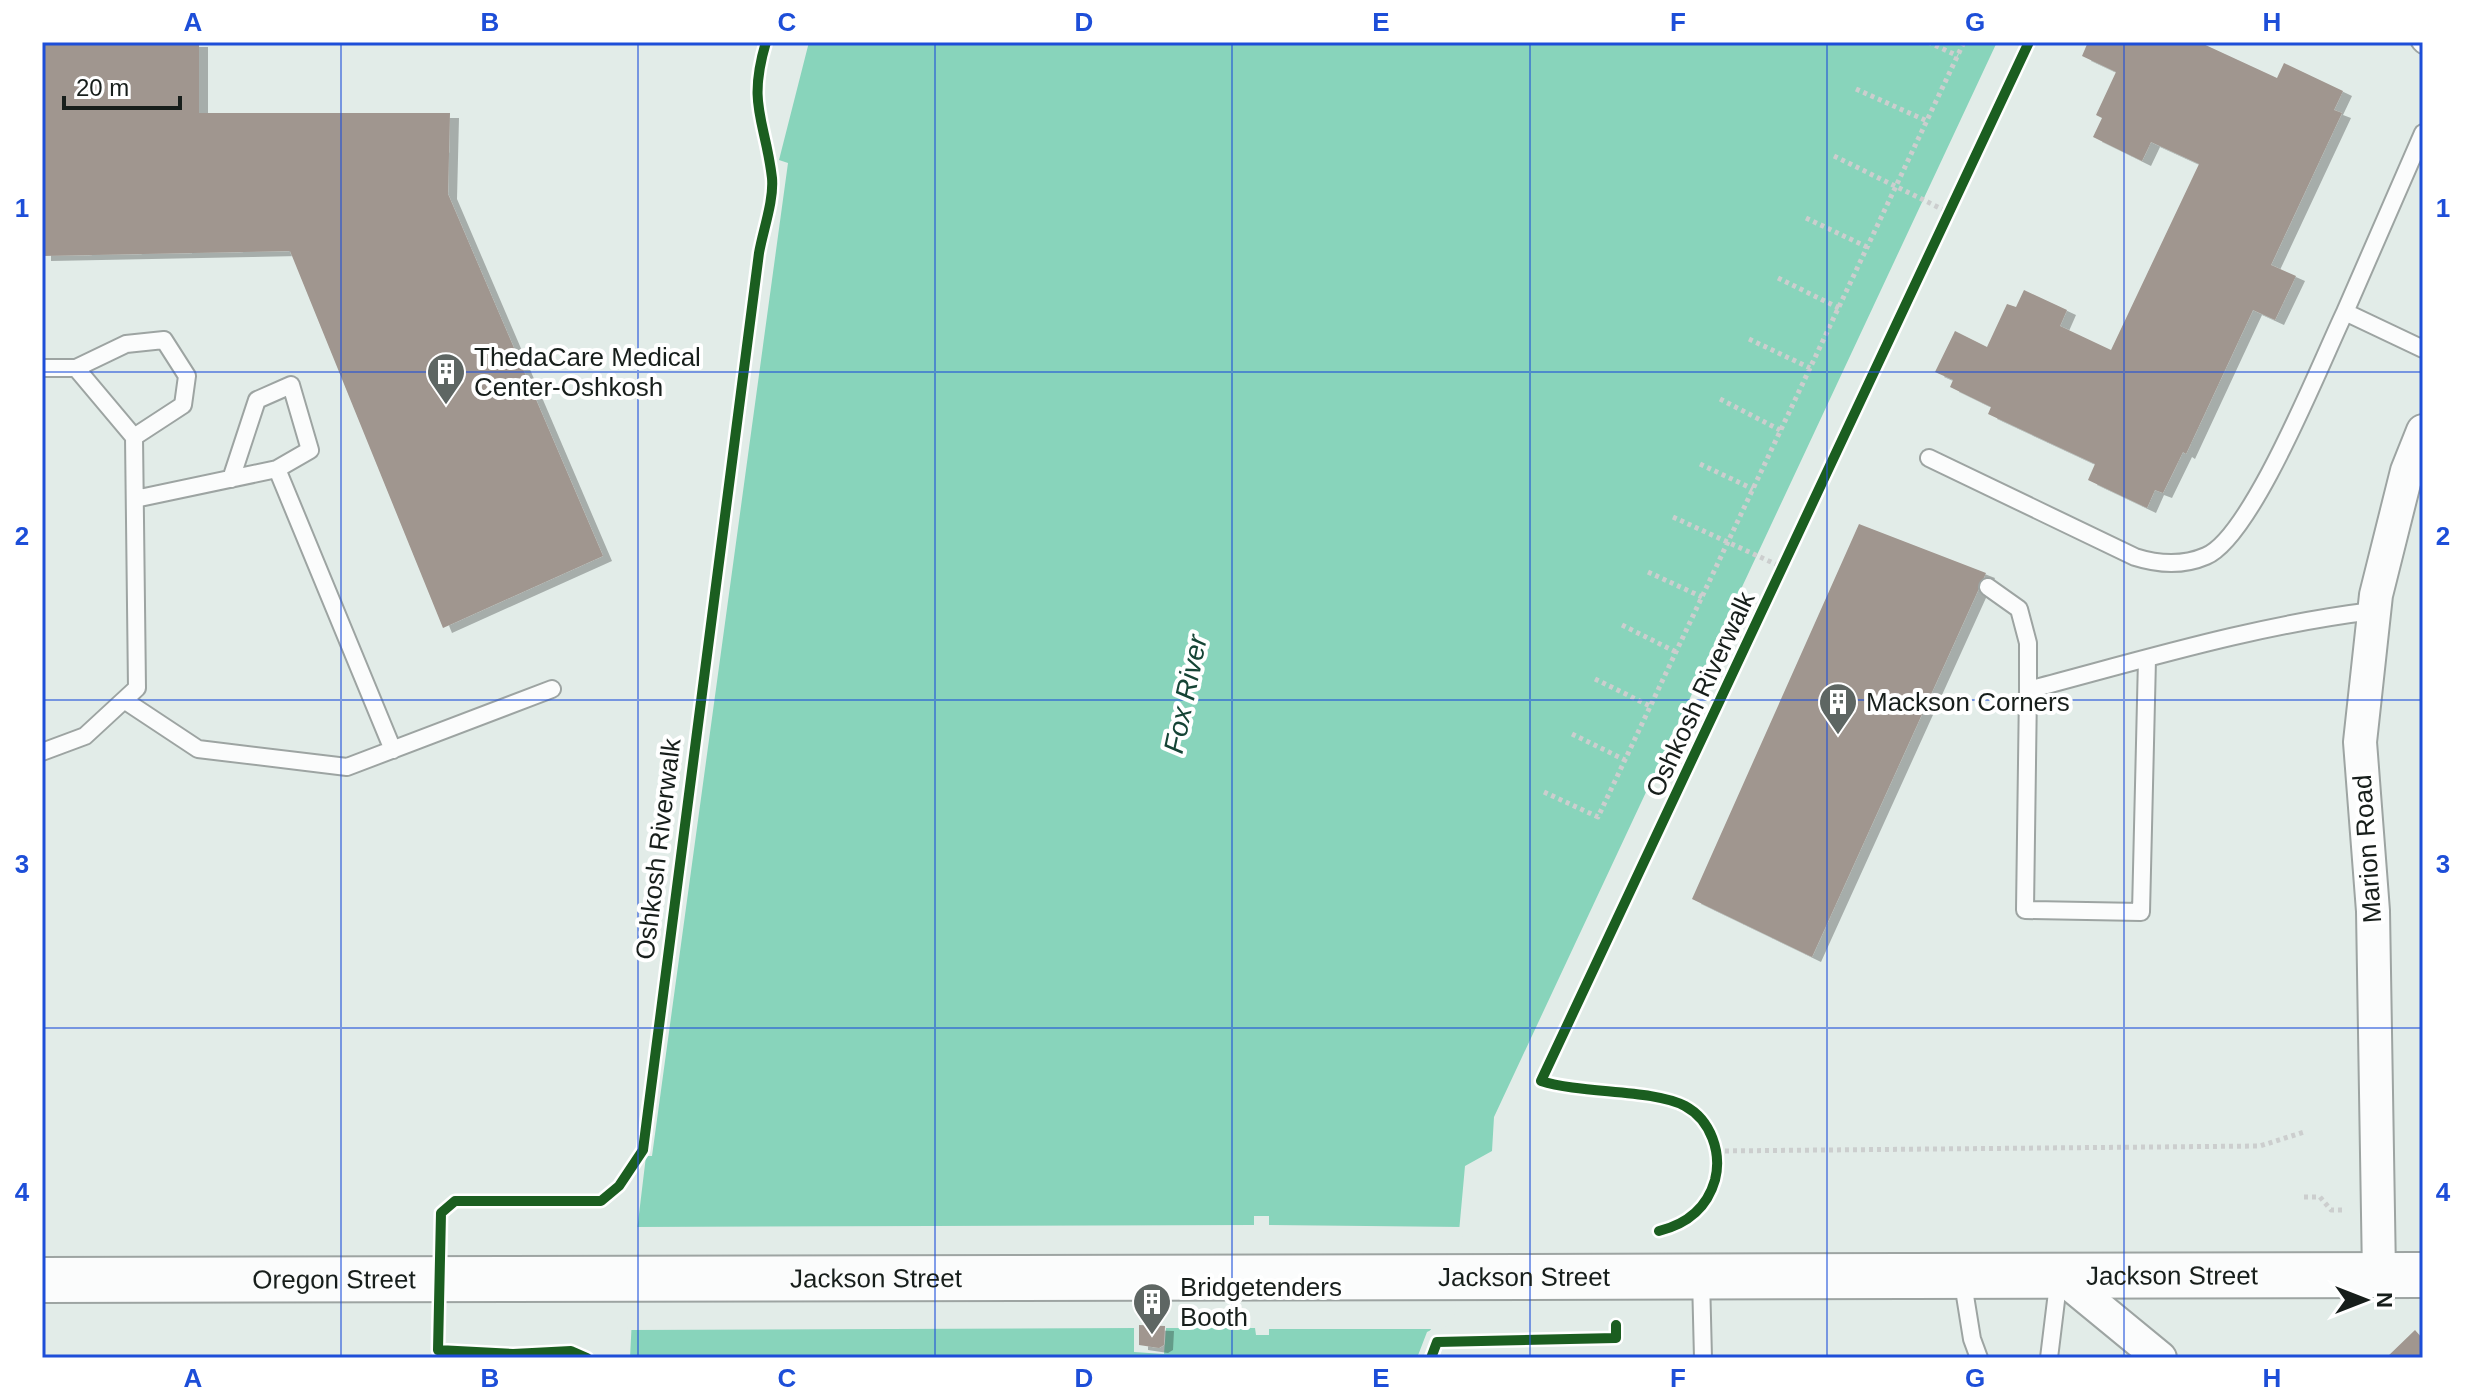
<svg xmlns="http://www.w3.org/2000/svg" width="2465" height="1400" font-family="Helvetica,sans-serif">
	<defs>
		<filter id="shadow"><feDropShadow dx="9" dy="5" stdDeviation="0" flood-color="#0004"/></filter>
	</defs>
	<rect width="100%" height="100%" fill="#e2ece8"/>
	<path fill="#88d4bb" d="M809 42H1997L1494 1117 1492 1151 1465 1166 1451 1320 1427 1332 1417 1358H630L636 1239 646 1156H652L788 163 779 160Z"/>
	<path fill="#e2ece8" d="M1254 1216H1269V1225L1463 1227 1454 1322 1431 1335 1422 1358H1417L1431 1329H1269V1335H1256L1255 1328H1166L1164 1354 1134 1352V1328L627 1330 634 1227 1254 1225Z"/>
	<path fill="#a0968f" filter="url(#shadow)" d="M42 42H199V113H450L448 194 603 556 443 628 290 251 42 256Z
		M2088 42H2199L2277 78 2284 63 2343 91 2334 110 2342 113 2271 265 2296 276 2275 320 2253 310 2186 454 2183 452 2163 493 2155 490 2147 508 2088 480 2095 464 1988 414 1991 407 1950 387 1953 380 1935 372 1955 331 1987 347 2007 304 2016 307 2024 290 2067 310 2060 326 2111 350 2199 164 2151 142 2142 161 2093 137 2102 118 2096 115 2116 72 2082 56Z
		M1859 524 1986 573 1812 957 1692 899Z
		M1139 1325 1165 1326 1164 1345 1159 1348 1139 1345Z
		M2415 1330 2423 1339V1358H2386Z"/>
	<g fill="none" stroke-linecap="round" stroke-linejoin="round">
		<defs>
			<path id="service" d="M2420 42 2423 45
				M2423 133 2345 312 2423 349
				M42 368H76L134 437 137 688 85 736 42 752
				M76 368 126 344 164 340 187 376 183 405 134 437
				M1929 458 2135 557C2157 564 2183 566 2206 556 2252 537 2321 362 2345 312
				M231 479 257 400 291 385 310 450 277 469
				M135 499 277 469 393 750
				M1988 587 2019 609 2028 643V690
				M2147 659 2141 912 2025 910 2028 690C2142 660 2256 625 2373 611
				M124 700 198 749 347 767 552 689
				M1962 1277 1972 1339 1979 1358
				M1701 1278 1703 1358
				M2049 1358 2059 1276"/>
			<path id="minor" d="M2379 1274 2373 911 2360 742 2376 595 2407 471 2423 431
				M2059 1275 2160 1358"/>
			<g id="secondary">
				<path id="s1" d="M42 1280 2423 1275"/>
			</g>
		</defs>
		<use href="#service" stroke="#9da4a2" stroke-width="20"/>
		<use href="#minor" stroke="#9da4a2" stroke-width="36"/>
		<use href="#secondary" stroke="#9da4a2" stroke-width="48"/>
		<path stroke="#cccece" stroke-width="5" stroke-dasharray="4 4" stroke-linecap="butt" d="M1928 42 1958 56
			M1856 89 1927 121
			M1834 156 1950 213
			M1806 218 1867 247
			M1778 278 1839 308
			M1749 339 1810 368
			M1720 399 1780 430
			M1700 464 1753 489
			M1673 517 1784 568
			M1648 572 1702 597
			M1622 625 1676 652
			M1595 679 1650 706
			M1572 734 1625 760
			M1544 792 1598 817 1964 42
			M1717 1151 2260 1146 2304 1132
			M2304 1197H2320L2331 1210H2344"/>
		<use href="#service" stroke="#fbfcfc" stroke-width="16"/>
		<use href="#minor" stroke="#fbfcfc" stroke-width="32"/>
		<use href="#secondary" stroke="#fbfcfc" stroke-width="44"/>
		<defs>
			<path id="cycleway" d="M1659 1231C1687 1224 1707 1208 1715 1180 1722 1153 1711 1120 1685 1106 1653 1089 1582 1094 1541 1081L2029 42
				M587 1358 571 1351 513 1354 438 1350 441 1213 455 1201H601L619 1186 643 1150 759 253C763 230 774 201 772 178 765 119 747 106 766 42
				M1431 1358 1437 1342 1616 1338V1325"/>
		</defs>
		<use href="#cycleway" stroke="#fff" stroke-width="15"/>
		<use href="#cycleway" stroke="#1b5e20" stroke-width="10"/>
	</g>
	<path fill="none" stroke="#1d4ed8" stroke-width="2" stroke-opacity="0.55" d="M341 42V1358M638 42V1358M935 42V1358M1232 42V1358M1530 42V1358M1827 42V1358M2124 42V1358M42 372H2423M42 700H2423M42 1028H2423"/>
	<defs>
		<symbol id="building-pin" viewBox="-11 -11 22 30"><path d="M0 17L-7.5 6A9.5 9.5 0 1 1 7.5 6Z" fill="#5e6663" stroke="#fff"/><path d="M-4-6H4V6H1V3H-1V6H-4ZM-2.5-4.3h1.7v1.8h-1.7ZM.8-4.3h1.7v1.8H.8ZM-2.5-1h1.7V.8h-1.7ZM.8-1h1.7V.8H.8Z" fill="#fff"/></symbol>
	</defs>
	<g fill-rule="evenodd">
		<use href="#building-pin" x="424" y="350" width="44" height="60"/>
		<use href="#building-pin" x="1816" y="680" width="44" height="60"/>
		<use href="#building-pin" x="1130" y="1280" width="44" height="60"/>
	</g>
	<g text-anchor="middle" stroke-width="8" stroke-linejoin="round" paint-order="stroke">
		<g font-size="26" fill="#171e1b" stroke="#fff" text-anchor="start">
			<text x="474" y="366">ThedaCare Medical<tspan x="474" dy="30">Center-Oshkosh</tspan></text>
			<text x="1866" y="711">Mackson Corners</text>
			<text x="1180" y="1296">Bridgetenders<tspan x="1180" dy="30">Booth</tspan></text>
		</g>
		<g font-size="26" fill="#171e1b" stroke="#fff">
			<text transform="translate(1700 694) rotate(-65)" y="9">Oshkosh Riverwalk</text>
			<text transform="translate(658 849) rotate(-83)" y="9">Oshkosh Riverwalk</text>
			<text transform="translate(2367 849) rotate(-94)" y="9">Marion Road</text>
			<text dy="9" stroke="none"><textPath href="#s1" startOffset="2130">Jackson Street</textPath></text>
			<text dy="9" stroke="none"><textPath href="#s1" startOffset="1482">Jackson Street</textPath></text>
			<text dy="9" stroke="none"><textPath href="#s1" startOffset="834">Jackson Street</textPath></text>
			<text dy="9" stroke="none"><textPath href="#s1" startOffset="292">Oregon Street</textPath></text>
		</g>
		<g font-size="28" font-style="italic" fill="#154435" stroke="#fff">
			<text transform="translate(1185 694) rotate(-78)" y="10">Fox River</text>
		</g>
	</g>
	<rect width="2465" height="1400" fill="none" stroke="#ffffff" stroke-width="88"/>
	<g transform="translate(2365 1300) rotate(90)" stroke="#ffffff" stroke-width="6" paint-order="stroke">
	<path d="M0-6L14 30L0 20L-14 30Z" fill="#171e1b"/>
	<text y="-12" font-size="22" font-weight="bold" text-anchor="middle" fill="#171e1b">N</text>
	</g>
	<path d="M64 96v12h116v-12" fill="none" stroke="#171e1b" stroke-width="4"/>
	<text x="76" y="96" font-size="24" fill="#171e1b" stroke="#ffffff" stroke-width="6" paint-order="stroke">20 m</text>
	<rect x="44" y="44" width="2377" height="1312" fill="none" stroke="#1d4ed8" stroke-width="3"/>
	<g font-size="26" text-anchor="middle" font-weight="bold" fill="#1d4ed8">
		<text x="193" y="31">A</text>
		<text x="490" y="31">B</text>
		<text x="787" y="31">C</text>
		<text x="1084" y="31">D</text>
		<text x="1381" y="31">E</text>
		<text x="1678" y="31">F</text>
		<text x="1975" y="31">G</text>
		<text x="2272" y="31">H</text>
		<text x="22" y="217">1</text>
		<text x="2443" y="217">1</text>
		<text x="22" y="545">2</text>
		<text x="2443" y="545">2</text>
		<text x="22" y="873">3</text>
		<text x="2443" y="873">3</text>
		<text x="22" y="1201">4</text>
		<text x="2443" y="1201">4</text>
		<text x="193" y="1387">A</text>
		<text x="490" y="1387">B</text>
		<text x="787" y="1387">C</text>
		<text x="1084" y="1387">D</text>
		<text x="1381" y="1387">E</text>
		<text x="1678" y="1387">F</text>
		<text x="1975" y="1387">G</text>
		<text x="2272" y="1387">H</text>
	</g>
</svg>
